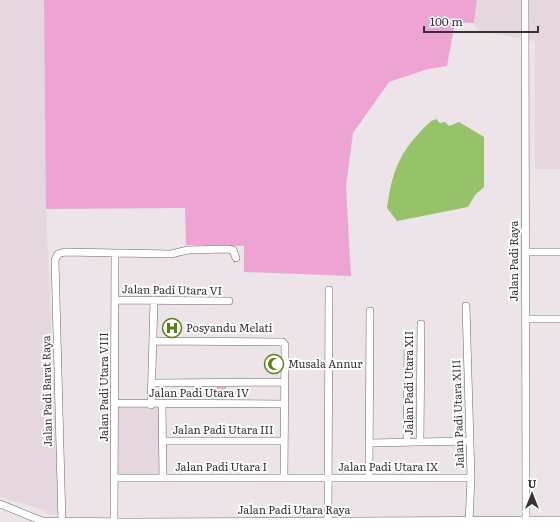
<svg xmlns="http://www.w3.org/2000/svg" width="560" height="522" font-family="Literata,serif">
	<rect width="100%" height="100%" fill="#ece4e9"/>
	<path fill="#e5d6df" d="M0 0H46V209L59 514 49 515 42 509 0 497Z
		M477 0H560V169H535V41L478 31 474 23Z
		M116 405 161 406 162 477H116Z"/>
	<path fill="#eea4d3" d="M44 0H477L474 23 455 22 447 66 428 69 389 82 353 133 346 186 351 276 244 272V246L186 245 185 208 46 209Z
		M207 387H226V397H207Z"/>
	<path fill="#96c269" d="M436 119 440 123 445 122 449 126 459 122 484 137V187L475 195 468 207 397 221 387 208C393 166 401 150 431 121Z"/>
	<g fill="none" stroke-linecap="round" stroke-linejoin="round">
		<defs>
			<path id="street" d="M525 0 526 522
				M525 252H560
				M115 300 229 301
				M466 306 471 478 469 522
				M526 319H560
				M153 341 283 342 285 345 284 478
				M152 383 284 382
				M115 403 284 404
				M151 405 154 300
				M162 405 163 478
				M163 441H284
				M407 442 408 336
				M420 442 421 324
				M369 443 470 441
				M114 478H471
				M369 478 370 311
				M0 504 42 521 135 522 560 520
				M62 522 55 260 58 254 65 252 171 254 188 250 227 249 233 250 236 258
				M114 522 115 253
				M328 522 329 290"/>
		</defs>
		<use href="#street" stroke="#6d666a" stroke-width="8"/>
		<use href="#street" stroke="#fff" stroke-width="7"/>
	</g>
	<defs>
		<symbol id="hospital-ring" viewBox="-11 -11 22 22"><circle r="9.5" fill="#fff" stroke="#568414" stroke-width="1.5"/><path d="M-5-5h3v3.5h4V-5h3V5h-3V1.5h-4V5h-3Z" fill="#568414"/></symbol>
		<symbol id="mosque-ring" viewBox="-11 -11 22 22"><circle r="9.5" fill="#fff" stroke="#568414" stroke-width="1.5"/><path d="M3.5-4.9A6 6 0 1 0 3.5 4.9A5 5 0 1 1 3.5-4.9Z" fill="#568414"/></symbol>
	</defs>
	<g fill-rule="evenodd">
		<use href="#hospital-ring" x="161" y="317" width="22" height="22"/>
		<use href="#mosque-ring" x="263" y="353" width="22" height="22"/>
	</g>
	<g text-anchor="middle" stroke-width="4" stroke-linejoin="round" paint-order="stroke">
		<g font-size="11" fill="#363335" stroke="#fff">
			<text transform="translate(514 261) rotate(-90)" y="4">Jalan Padi Raya</text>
			<text transform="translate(172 290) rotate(1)" y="4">Jalan Padi Utara VI</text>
			<text transform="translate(409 383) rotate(-90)" y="4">Jalan Padi Utara XII</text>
			<text transform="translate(104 387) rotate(-90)" y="4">Jalan Padi Utara VIII</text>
			<text transform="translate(47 391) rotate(-91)" y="4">Jalan Padi Barat Raya</text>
			<text x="199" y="397">Jalan Padi Utara IV</text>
			<text transform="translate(458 414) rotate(-92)" y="4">Jalan Padi Utara XIII</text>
			<text x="223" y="434">Jalan Padi Utara III</text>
			<text x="221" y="471">Jalan Padi Utara I</text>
			<text x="388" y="471">Jalan Padi Utara IX</text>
			<text x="294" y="514">Jalan Padi Utara Raya</text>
		</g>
		<g font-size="11" fill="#363335" stroke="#fff" text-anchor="start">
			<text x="186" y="332">Posyandu Melati</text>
			<text x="288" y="368">Musala Annur</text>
		</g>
	</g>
	<g transform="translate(532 494)" stroke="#ffffff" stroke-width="3" paint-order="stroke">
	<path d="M0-3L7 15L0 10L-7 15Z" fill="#363335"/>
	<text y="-6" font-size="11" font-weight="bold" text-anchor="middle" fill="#363335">U</text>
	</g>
	<path d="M424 26v6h114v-6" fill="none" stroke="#363335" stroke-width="2"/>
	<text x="430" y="26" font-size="12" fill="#363335" stroke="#ffffff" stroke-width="3" paint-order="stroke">100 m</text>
</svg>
